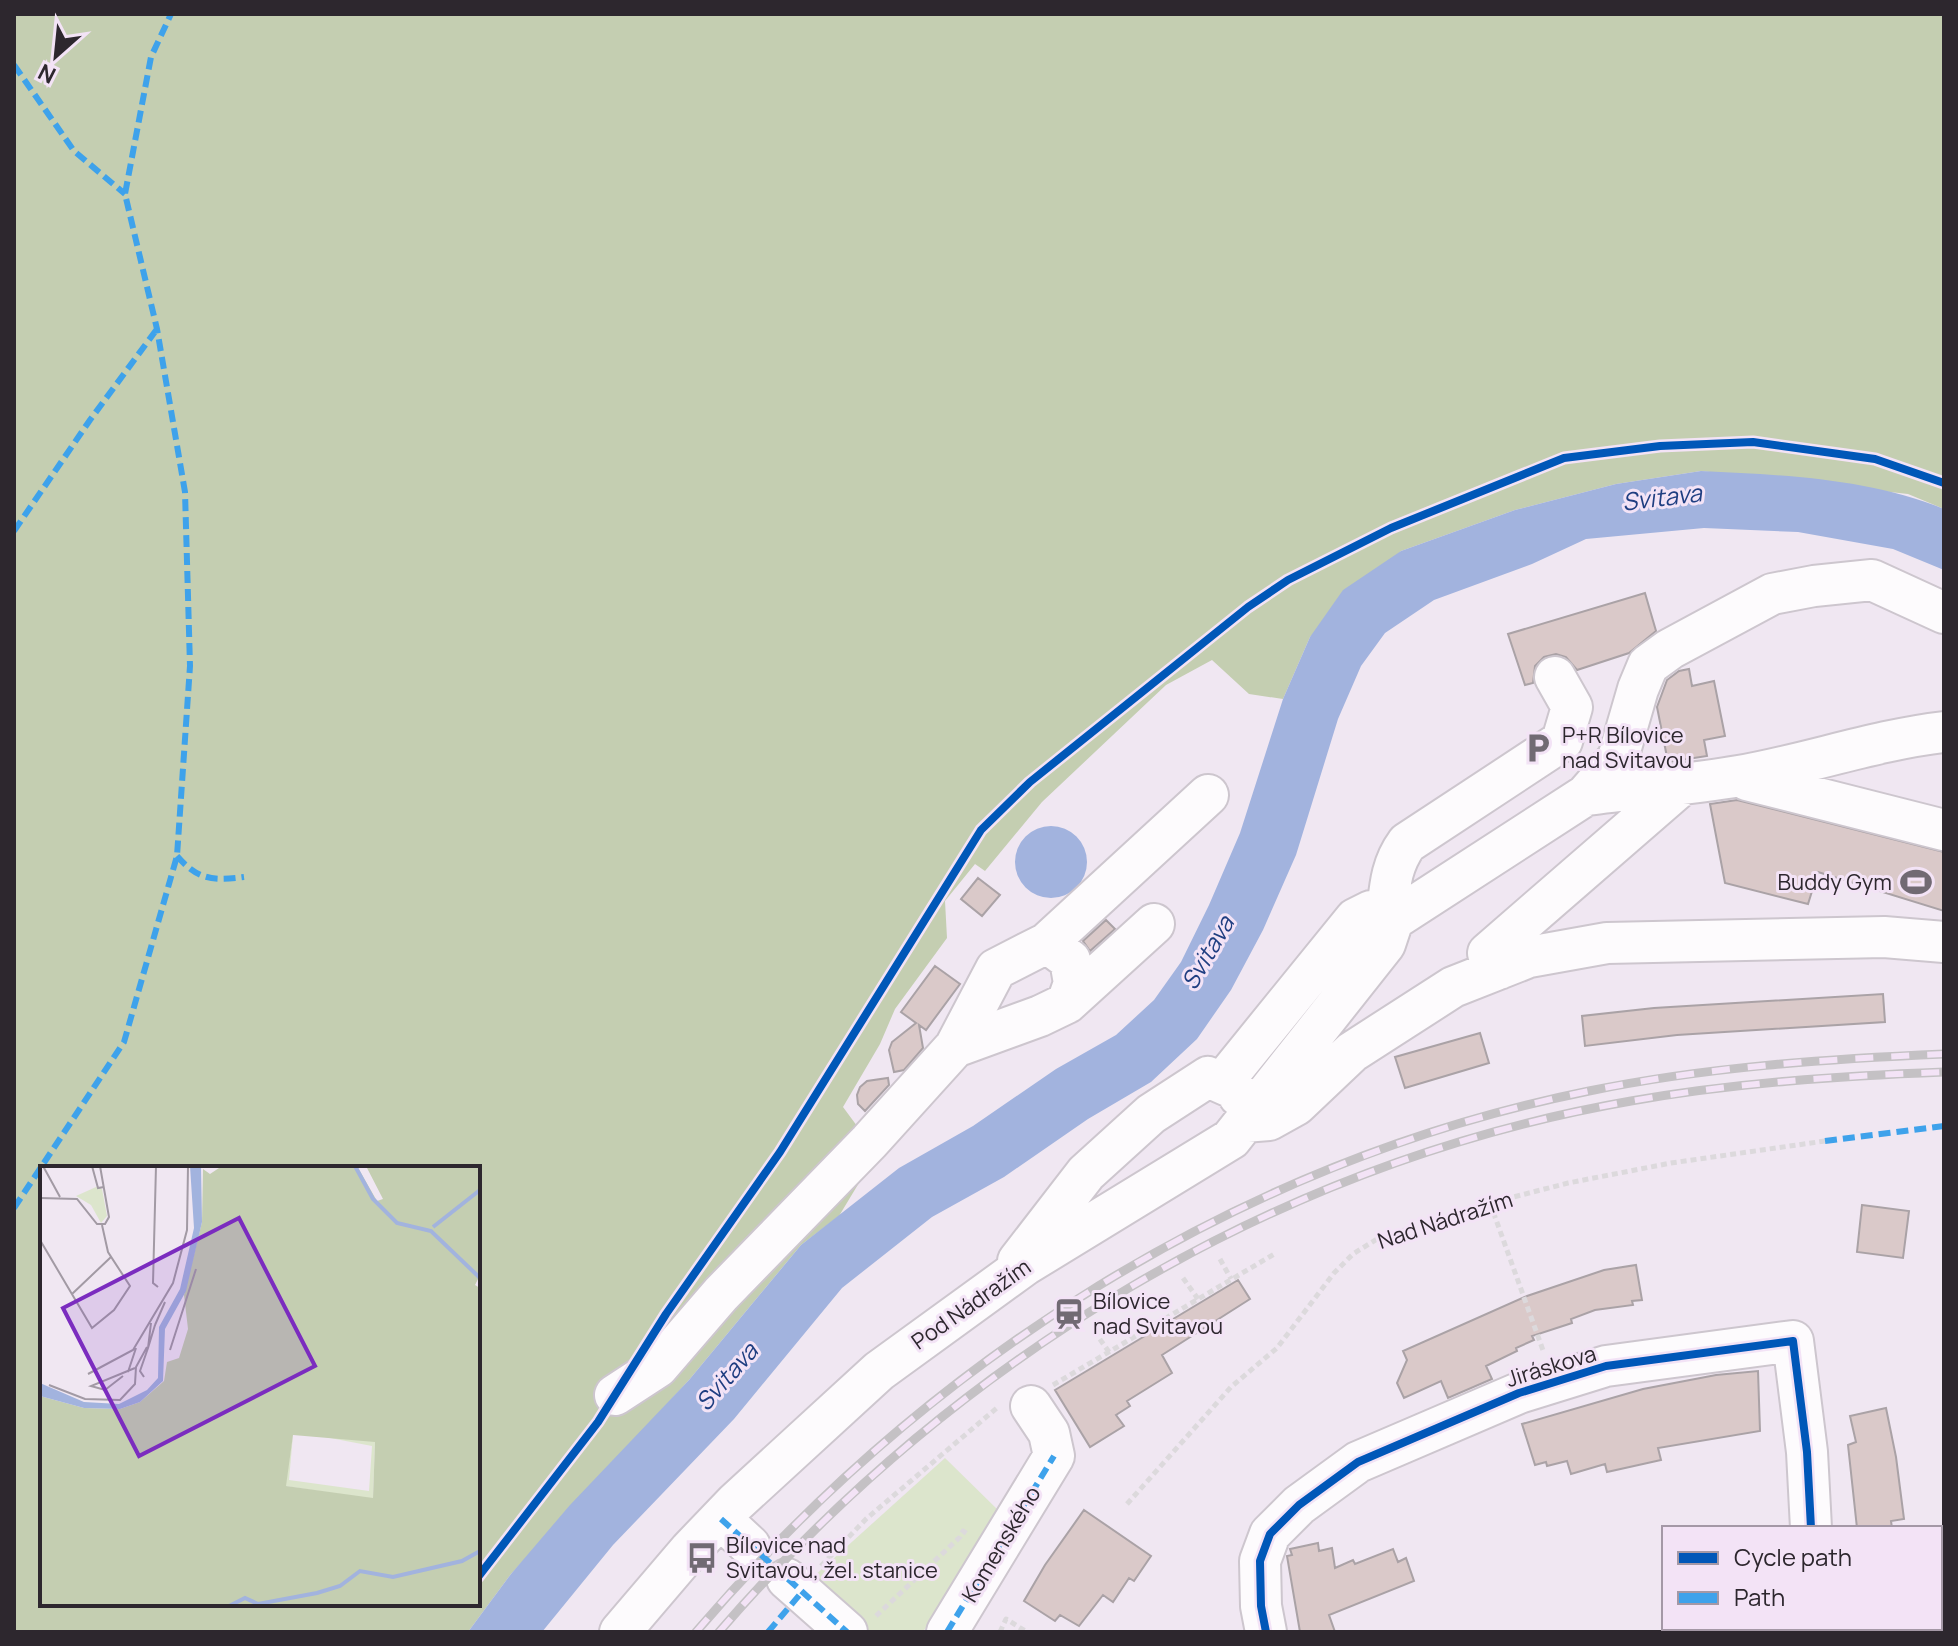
<svg xmlns="http://www.w3.org/2000/svg" width="1958" height="1646" font-family="Manrope,sans-serif">
	<rect width="100%" height="100%" fill="#f0e7f2"/>
	<path fill="#dce5cc" d="M945 1458 999 1511 923 1632H869L812 1578Z"/>
	<path fill="#c4ceb1" fill-rule="evenodd" d="M14 14H1944V509L1908 494 1701 471 1616 484 1515 510 1401 551 1310 637 1283 699 1249 694 1212 660 1166 685 1042 802 985 871 975 864 945 901 947 938 895 1009 880 1044 843 1107 877 1153 839 1216 801 1245 689 1380 511 1574 468 1632H14ZM42 1168H478V1604H42Z"/>
	<path fill="#a2b3de" d="M1701 471C1783 475 1867 478 1944 509V570L1893 549 1798 532 1704 528 1586 539 1532 564 1434 600 1385 633 1361 666 1338 719 1296 855 1263 930 1231 990 1197 1039 1151 1082 1088 1119 1004 1177 932 1217 842 1288 734 1419 613 1545 542 1632H468L511 1574 570 1505 689 1380 801 1245 899 1168 973 1126 1056 1069 1116 1035 1154 1000 1181 962 1209 905 1240 833 1283 699 1310 637 1343 590 1401 551 1515 510 1616 484Z
		M1015 862a36 36 0 1 1 72 0a36 36 0 1 1-72 0Z"/>
	<path fill="#dac9c9" stroke="#aaa2a6" stroke-width="2" d="M1645 593 1656 631 1629 653 1577 670 1566 657 1556 654 1544 657 1535 666 1533 683 1525 685 1508 634Z
		M1689 669 1692 686 1714 681 1725 736 1704 740 1707 756 1668 762 1657 707 1667 680 1679 671Z
		M1737 800 1944 852V911L1818 872 1808 904 1725 883 1710 804Z
		M978 878 1000 895 982 916 961 899Z
		M1106 920 1115 929 1090 951 1083 941Z
		M935 966 960 984 926 1030 919 1025 923 1048 904 1070 894 1072 889 1050 892 1042 916 1023 901 1012Z
		M1883 994 1885 1022 1677 1035 1585 1046 1582 1016 1654 1008Z
		M1480 1033 1489 1063 1405 1088 1395 1057Z
		M888 1078 889 1085 865 1111 858 1104 857 1095 860 1087 867 1081Z
		M1862 1205 1909 1211 1903 1258 1857 1252Z
		M1636 1265 1642 1300 1632 1301 1633 1305 1595 1310 1571 1319 1572 1323 1532 1336 1534 1340 1516 1348 1517 1351 1486 1366 1492 1379 1448 1398 1441 1381 1404 1398 1397 1383 1407 1360 1403 1351 1527 1296 1604 1270Z
		M1238 1280 1250 1299 1162 1355 1172 1373 1127 1401 1130 1406 1116 1415 1124 1426 1090 1447 1055 1390Z
		M1758 1371 1760 1431 1658 1448 1661 1460 1607 1472 1605 1464 1571 1474 1567 1461 1547 1466 1546 1462 1535 1465 1522 1424 1643 1389 1716 1375Z
		M1886 1408 1896 1457 1904 1519 1891 1521 1892 1528H1857L1848 1445 1856 1442 1850 1416Z
		M1084 1510 1151 1556 1134 1581 1129 1578 1113 1602 1103 1595 1079 1626 1060 1615 1055 1621 1024 1601 1045 1565Z
		M1318 1543 1319 1551 1332 1548 1335 1568 1353 1560 1355 1564 1393 1549 1398 1562 1406 1558 1414 1581 1329 1615 1335 1632H1300L1287 1556 1292 1555 1290 1549Z"/>
	<g fill="none" stroke-linecap="round" stroke-linejoin="round">
		<defs>
			<path id="minor" d="M1747 780 1944 830
				M1586 795C1636 788 1688 785 1739 776 1808 764 1875 740 1944 732
				M1387 912C1390 886 1391 865 1407 843L1562 741 1572 707 1555 677
				M1393 920 1586 795 1618 758 1638 689 1648 665 1670 649 1772 594 1814 586 1872 580 1944 613
				M1499 969 1488 953 1684 783
				M1067 1003 1154 924
				M955 1047 1040 1016 1067 1003 1074 983 1070 960 1047 943
				M1244 1122 1269 1120 1296 1105 1352 1052 1453 987 1529 957 1607 943 1884 937 1944 942
				M1018 1261 1086 1173 1151 1114 1208 1077 1235 1089 1239 1096
				M615 1395 658 1367 721 1294 869 1142 955 1047 996 969 1047 943 1208 795
				M721 1519 750 1546
				M787 1579 847 1632
				M1815 1628V1632
				M620 1632 690 1550 735 1503 879 1371 1025 1265 1231 1139 1385 944 1393 920 1387 912 1371 911 1355 919 1222 1083
				M947 1632 1054 1456 1049 1433 1031 1406
				M1266 1632 1261 1606 1260 1561 1270 1534 1299 1505 1358 1462 1519 1393 1606 1366 1793 1341 1807 1452 1811 1528"/>
		</defs>
		<use href="#minor" stroke="#cdc6ce" stroke-width="44"/>
		<path stroke="#dcd9dc" stroke-width="5" stroke-dasharray="6 4" stroke-linecap="butt" d="M1490 1203 1544 1353
			M1220 1259 1231 1279
			M1183 1278 1198 1299
			M1094 1331 1109 1352
			M1053 1385 1276 1253
			M1127 1504 1231 1387 1277 1348 1334 1273 1353 1254 1377 1239 1490 1203 1568 1183 1671 1163 1825 1141
			M821 1566 866 1519 998 1407
			M876 1616 960 1537 963 1531 969 1535
			M1000 1632 1006 1619 1027 1632"/>
		<use href="#minor" stroke="#fdfbfd" stroke-width="40"/>
		<defs>
			<path id="rail" d="M696 1632C927 1361 1238 1162 1589 1091 1706 1067 1825 1059 1944 1054
				M719 1632C954 1360 1274 1163 1631 1101 1734 1083 1839 1076 1944 1072"/>
		</defs>
		<use href="#rail" stroke="#c4c1c4" stroke-width="9"/>
		<use href="#rail" stroke="#f3e3f6" stroke-width="6" stroke-dasharray="18" stroke-linecap="butt"/>
		<path stroke="#3ea2eb" stroke-width="6" stroke-dasharray="12 6" stroke-linecap="butt" d="M14 65 74 151 125 194
			M14 531 90 420 157 329
			M177 856C198 880 213 881 244 877
			M1825 1141 1944 1126
			M14 1208 124 1042 177 856 190 666 185 492 157 329 125 194 151 57 171 14
			M721 1519 847 1632
			M1815 1628V1632
			M768 1632 802 1592
			M947 1632 1054 1456"/>
		<defs>
			<path id="cycleway" d="M478 1577 598 1422 666 1314 780 1152 981 830 1030 782 1248 607 1288 580 1391 528 1564 458 1660 446 1753 442 1875 459 1944 483
				M1266 1632 1261 1606 1260 1561 1270 1534 1299 1505 1358 1462 1519 1393 1606 1366 1793 1341 1807 1452 1811 1528"/>
		</defs>
		<use href="#cycleway" stroke="#f3e3f6" stroke-width="13"/>
		<use href="#cycleway" stroke="#0057b8" stroke-width="8"/>
	</g>
	<defs>
		<symbol id="parking-bare" viewBox="-9 -9 18 18"><path d="M-3.5-5.5H1a3.5 3.5 0 0 1 0 7H-1V5.5H-3.5ZM-1-3.4V-.6H.8a1.4 1.4 0 0 0 0-2.8Z" fill="#716a73" stroke="#f3e3f6" stroke-width="2.5" paint-order="stroke"/></symbol>
		<symbol id="stadium-bare" viewBox="-9 -9 18 18"><path d="M0-5a6.5 5 0 1 0 0 10a6.5 5 0 1 0 0-10ZM-3.5-1.8h7v3.6h-7Z" fill="#716a73" stroke="#f3e3f6" stroke-width="2.5" paint-order="stroke"/></symbol>
		<symbol id="station-bare" viewBox="-9 -9 18 18"><path d="M-3-6H3Q5-6 5-4V2Q5 4 3 4L4.5 6H3L1.5 4h-3L-3 6H-4.5L-3 4Q-5 4-5 2V-4Q-5-6-3-6ZM-3.5-4v3h7v-3ZM-3.5 1v1.5H-2V1ZM2 1v1.5H3.5V1Z" fill="#716a73" stroke="#f3e3f6" stroke-width="2.5" paint-order="stroke"/></symbol>
		<symbol id="bus-bare" viewBox="-9 -9 18 18"><path d="M-5-6H5V4H4V6H2V4H-2V6H-4V4H-5ZM-3.5-4V0h7V-4ZM-3.5 1.2v1.5H-2V1.2ZM2 1.2v1.5H3.5V1.2Z" fill="#716a73" stroke="#f3e3f6" stroke-width="2.5" paint-order="stroke"/></symbol>
	</defs>
	<g fill-rule="evenodd">
		<use href="#parking-bare" x="1516" y="726" width="44" height="44"/>
		<use href="#stadium-bare" x="1894" y="860" width="44" height="44"/>
		<use href="#station-bare" x="1047" y="1292" width="44" height="44"/>
		<use href="#bus-bare" x="680" y="1536" width="44" height="44"/>
	</g>
	<g text-anchor="middle" stroke-width="6" stroke-linejoin="round" paint-order="stroke">
		<g font-size="22" fill="#2d272e" stroke="#f3e3f6" text-anchor="start">
			<text x="1562" y="743">P+R Bílovice<tspan x="1562" dy="25">nad Svitavou</tspan></text>
			<text x="1892" y="890" text-anchor="end">Buddy Gym</text>
			<text x="1093" y="1309">Bílovice<tspan x="1093" dy="25">nad Svitavou</tspan></text>
			<text x="726" y="1553">Bílovice nad<tspan x="726" dy="25">Svitavou, žel. stanice</tspan></text>
		</g>
		<g font-size="22" fill="#2d272e" stroke="#f3e3f6">
			<text transform="translate(1445 1220) rotate(-18)" y="8">Nad Nádražím</text>
			<text transform="translate(971 1304) rotate(-35)" y="8">Pod Nádražím</text>
			<text transform="translate(1551 1366) rotate(-17)" y="8">Jiráskova</text>
			<text transform="translate(1001 1544) rotate(-59)" y="8">Komenského</text>
		</g>
		<g font-size="24" font-style="italic" fill="#1f3e81" stroke="#f3e3f6">
			<text transform="translate(1662 498) rotate(-7)" y="8">Svitava</text>
			<text transform="translate(1208 953) rotate(-60)" y="8">Svitava</text>
			<text transform="translate(727 1377) rotate(-49)" y="8">Svitava</text>
		</g>
	</g>
	<g transform="translate(40 1166)">
		<rect width="440" height="440" fill="#f0e7f2"/>
		<path d="M56 21 62 23 67 50 61 57 51 39 36 30ZM253 269 249 314 329 325 332 280 285 271 335 275 333 333 245 320Z" fill="#dce5cc"/>
		<path d="M182 0H317L337 35 343 33 326 0H440V109L435 119 440 122V440H0V230L44 242 80 243 100 236 124 215 127 196 139 192 148 163 144 129 162 56 163 3 170 8ZM253 269 335 276 333 332 246 320Z" fill="#c4ceb1" fill-rule="evenodd"/>
		<path d="M150 0H161L162 56 146 125 125 163 123 215 100 236 80 243 44 242 0 230V217L44 236 79 238 107 224 118 212 119 161 140 123 154 62Z" fill="#a2b3de"/>
		<path fill="none" stroke="#a2b3de" stroke-width="4" d="M315 0 333 33 357 57 391 65 440 112M393 61 440 24M189 440 205 432 218 438 277 427 300 420 320 405 353 411 422 395 440 385"/>
		<path fill="none" stroke="#a29aa4" stroke-width="2" d="M3 0 20 31M52 0 58 22 64 21M116 0 113 117 118 121M0 32 37 33 57 58H65L69 51 60 0M0 74 52 162 74 144 90 120 68 86 62 59M32 128 71 91M111 157 108 182 115 159M115 159 125 136M130 184 156 103M88 206 96 182M48 208 93 184 133 117 147 64 148 0M83 210 65 224 51 220 95 202M104 211 100 205 108 182M9 219 45 233 80 234 95 218 96 201 107 181"/>
		<path fill="#7b2cbf" fill-opacity="0.15" stroke="#7b2cbf" stroke-width="4" d="M199 52 275 200 99 290 23 142Z"/>
		<rect width="440" height="440" fill="none" stroke="#2d272e" stroke-width="4"/>
	</g>
	<rect width="1958" height="1646" fill="none" stroke="#2d272e" stroke-width="32"/>
	<rect x="1662" y="1526" width="280" height="104" fill="#f3e3f6" stroke="#a498a6" stroke-width="2"/>
	<rect x="1678" y="1552" width="40" height="12" fill="#0057b8" stroke="#a498a6" stroke-width="2"/>
	<text x="1734" y="1566" font-size="24" fill="#2d272e">Cycle path</text>
	<rect x="1678" y="1592" width="40" height="12" fill="#3ea2eb" stroke="#a498a6" stroke-width="2"/>
	<text x="1734" y="1606" font-size="24" fill="#2d272e">Path</text>
	<g transform="translate(56 56) rotate(207)" stroke="#f3e3f6" stroke-width="6" paint-order="stroke">
	<path d="M0-6L14 30L0 20L-14 30Z" fill="#2d272e"/>
	<text y="-12" font-size="22" font-weight="bold" text-anchor="middle" fill="#2d272e">N</text>
	</g>
</svg>
